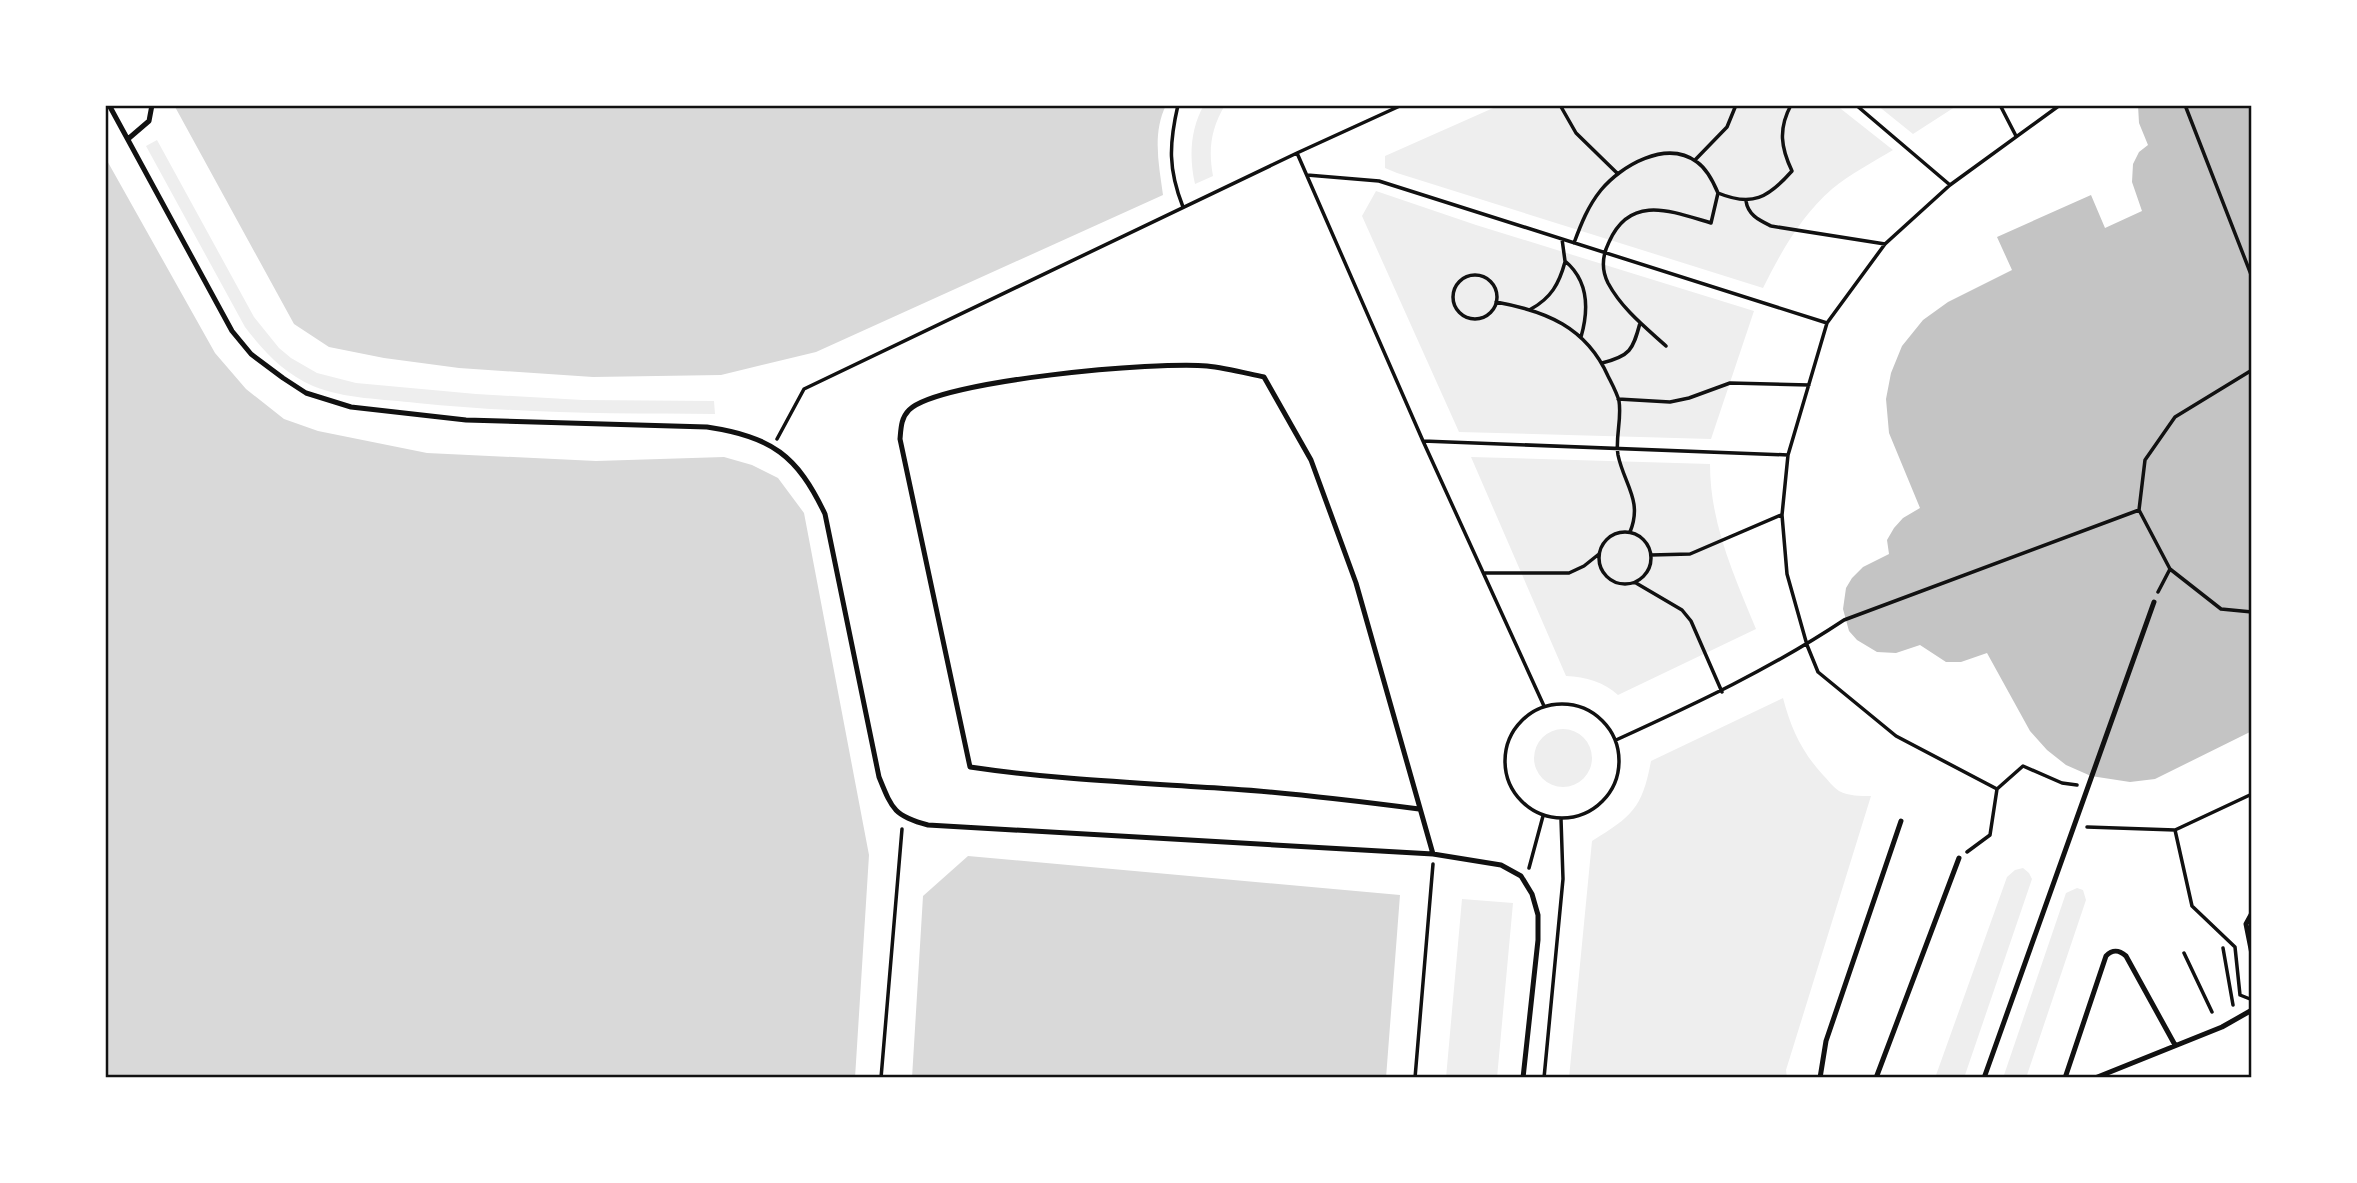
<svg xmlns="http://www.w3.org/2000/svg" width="2357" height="1183" font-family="'Fira Sans Condensed',sans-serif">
	<rect width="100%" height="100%" fill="#fff"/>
	<path fill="#eee" d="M1204 105H1225C1211 129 1208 149 1213 176L1195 184C1189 158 1190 129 1204 105Z
		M1500 105H1836L1893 150C1873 162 1850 174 1832 189 1801 216 1781 252 1763 288L1397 173 1385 168V156Z
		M1877 105H1958L1913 134Z
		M157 140 254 317 279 348 291 358 317 373 356 383 476 394 583 400 714 401 715 414C615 414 517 413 417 403 384 399 344 399 313 386 284 373 264 352 245 327L146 146Z
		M1376 191 1476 225 1754 311 1711 439 1459 432 1362 216Z
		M1471 457 1710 464C1710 524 1734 575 1756 629L1618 695C1604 682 1586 677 1566 676Z
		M1783 698C1791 729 1802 752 1823 775 1828 780 1833 787 1839 791 1849 796 1860 796 1871 796L1786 1070 1787 1078H1569L1592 841C1632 816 1642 809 1651 761Z
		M1534 758a29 29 0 1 1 58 0a29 29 0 1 1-58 0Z
		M2023 868 2029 873 2032 879 1964 1078H1935L2007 877 2015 870Z
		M2077 888 2083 890 2086 900 2026 1078H2003L2066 893Z
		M1462 899 1513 903 1497 1078H1446Z"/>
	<path fill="#d9d9d9" d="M174 105H1166C1152 134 1159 165 1163 195L816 352 721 375 593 377 459 368 384 358 329 347 294 324Z
		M105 157 215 353 246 389 284 419 318 431 427 453 596 461 724 457 752 465 778 478 804 513 869 855 855 1078H105Z
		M968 856 1400 895 1386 1078H912L923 896Z"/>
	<path fill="#c4c4c4" d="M2138 105H2252V731L2155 779 2130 782 2091 776 2066 765 2047 750 2030 731 1987 653 1961 662H1946L1920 645 1896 653 1877 652 1857 640 1849 631 1843 609 1846 588 1852 578 1863 567 1889 554 1887 540 1894 528 1903 518 1920 508 1889 433 1886 399 1891 373 1902 346 1923 320 1948 302 2012 270 1997 237 2091 195 2105 228 2142 211 2132 182 2133 164 2139 152 2148 145 2139 123Z"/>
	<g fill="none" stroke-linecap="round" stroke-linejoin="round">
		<path stroke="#111" stroke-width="3.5" d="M1178 105C1169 144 1168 169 1183 207
			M1560 105 1576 133 1618 174
			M1638 105H1649
			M1856 105 1950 185
			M2000 105 2016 136
			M2185 105 2252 277
			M1297 153 1423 441 1544 706
			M1695 160 1727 127 1736 105
			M1307 175 1379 181 1827 323
			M1718 193C1752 207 1768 198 1792 171 1781 148 1778 129 1791 105
			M1746 201C1748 215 1759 220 1771 226L1885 244
			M1562 239 1565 261C1589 281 1589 309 1581 337
			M1574 243C1581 224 1588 206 1601 190 1621 166 1666 139 1697 162 1707 169 1713 181 1718 193L1711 223C1671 211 1630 194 1609 242 1602 256 1601 269 1608 283 1622 309 1645 327 1666 346
			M1453 297a22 22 0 1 1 44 0a22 22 0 1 1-44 0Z
			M1496 302C1546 311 1586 327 1608 376 1612 384 1617 393 1619 401 1622 419 1615 438 1618 455 1624 484 1643 501 1630 532
			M1531 309C1551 298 1559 284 1565 262
			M1602 363C1630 356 1633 350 1640 323
			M2252 370 2175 417 2145 460 2139 510 2170 569 2221 609 2252 612
			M1618 399 1670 402 1689 398 1730 383 1809 385
			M777 439 804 389 1297 153 1402 105
			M1423 441 1788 455
			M1599 558a26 26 0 1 1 52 0a26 26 0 1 1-52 0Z
			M1651 555 1690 554 1781 515
			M1485 573H1569L1584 566 1599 554
			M1636 583 1682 610 1691 621 1722 692
			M2158 592 2170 569
			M1505 761a57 57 0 1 1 114 0a57 57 0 1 1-114 0Z
			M1616 740C1695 704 1772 668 1844 620L2139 510
			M1997 789 1896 736 1818 672 1807 645 1787 574 1782 515 1788 455 1827 323 1885 244 1950 185 2060 105
			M2087 827 2175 830 2252 794
			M2175 830 2192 906 2235 947 2240 995 2250 999
			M1967 852 1990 835 1997 789 2023 766 2062 783 2077 785
			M1529 868 1543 816
			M2223 948 2233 1005
			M2184 953 2212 1012
			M881 1078 902 829
			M1415 1078 1433 864
			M1544 1078 1563 879 1561 819"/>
		<path stroke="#111" stroke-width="5" d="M109 105 232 331 251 354 283 378 306 393 351 407 466 420 707 427C772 437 797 455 825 514L879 777C892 809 894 816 928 825L1433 854
			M128 139 149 121 152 105
			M1419 809C1357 801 1294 793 1232 789 1144 783 1057 780 970 767L900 439C901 428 901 418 909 410 939 380 1160 361 1207 366 1226 368 1245 373 1264 377L1311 460 1356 583 1433 854 1501 865 1521 876 1532 894 1538 915V940L1523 1078
			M2252 913 2246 924 2252 954
			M1820 1078 1826 1041 1901 821
			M1876 1078 1959 858
			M1984 1078 2154 602
			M2065 1078 2106 956C2113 949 2119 950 2126 956L2175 1045
			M2095 1078 2222 1027 2252 1010"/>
	</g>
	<rect width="2357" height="1183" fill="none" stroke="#ffffff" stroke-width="214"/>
	<rect x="107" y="107" width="2143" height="969" fill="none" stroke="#111" stroke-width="2.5"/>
</svg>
